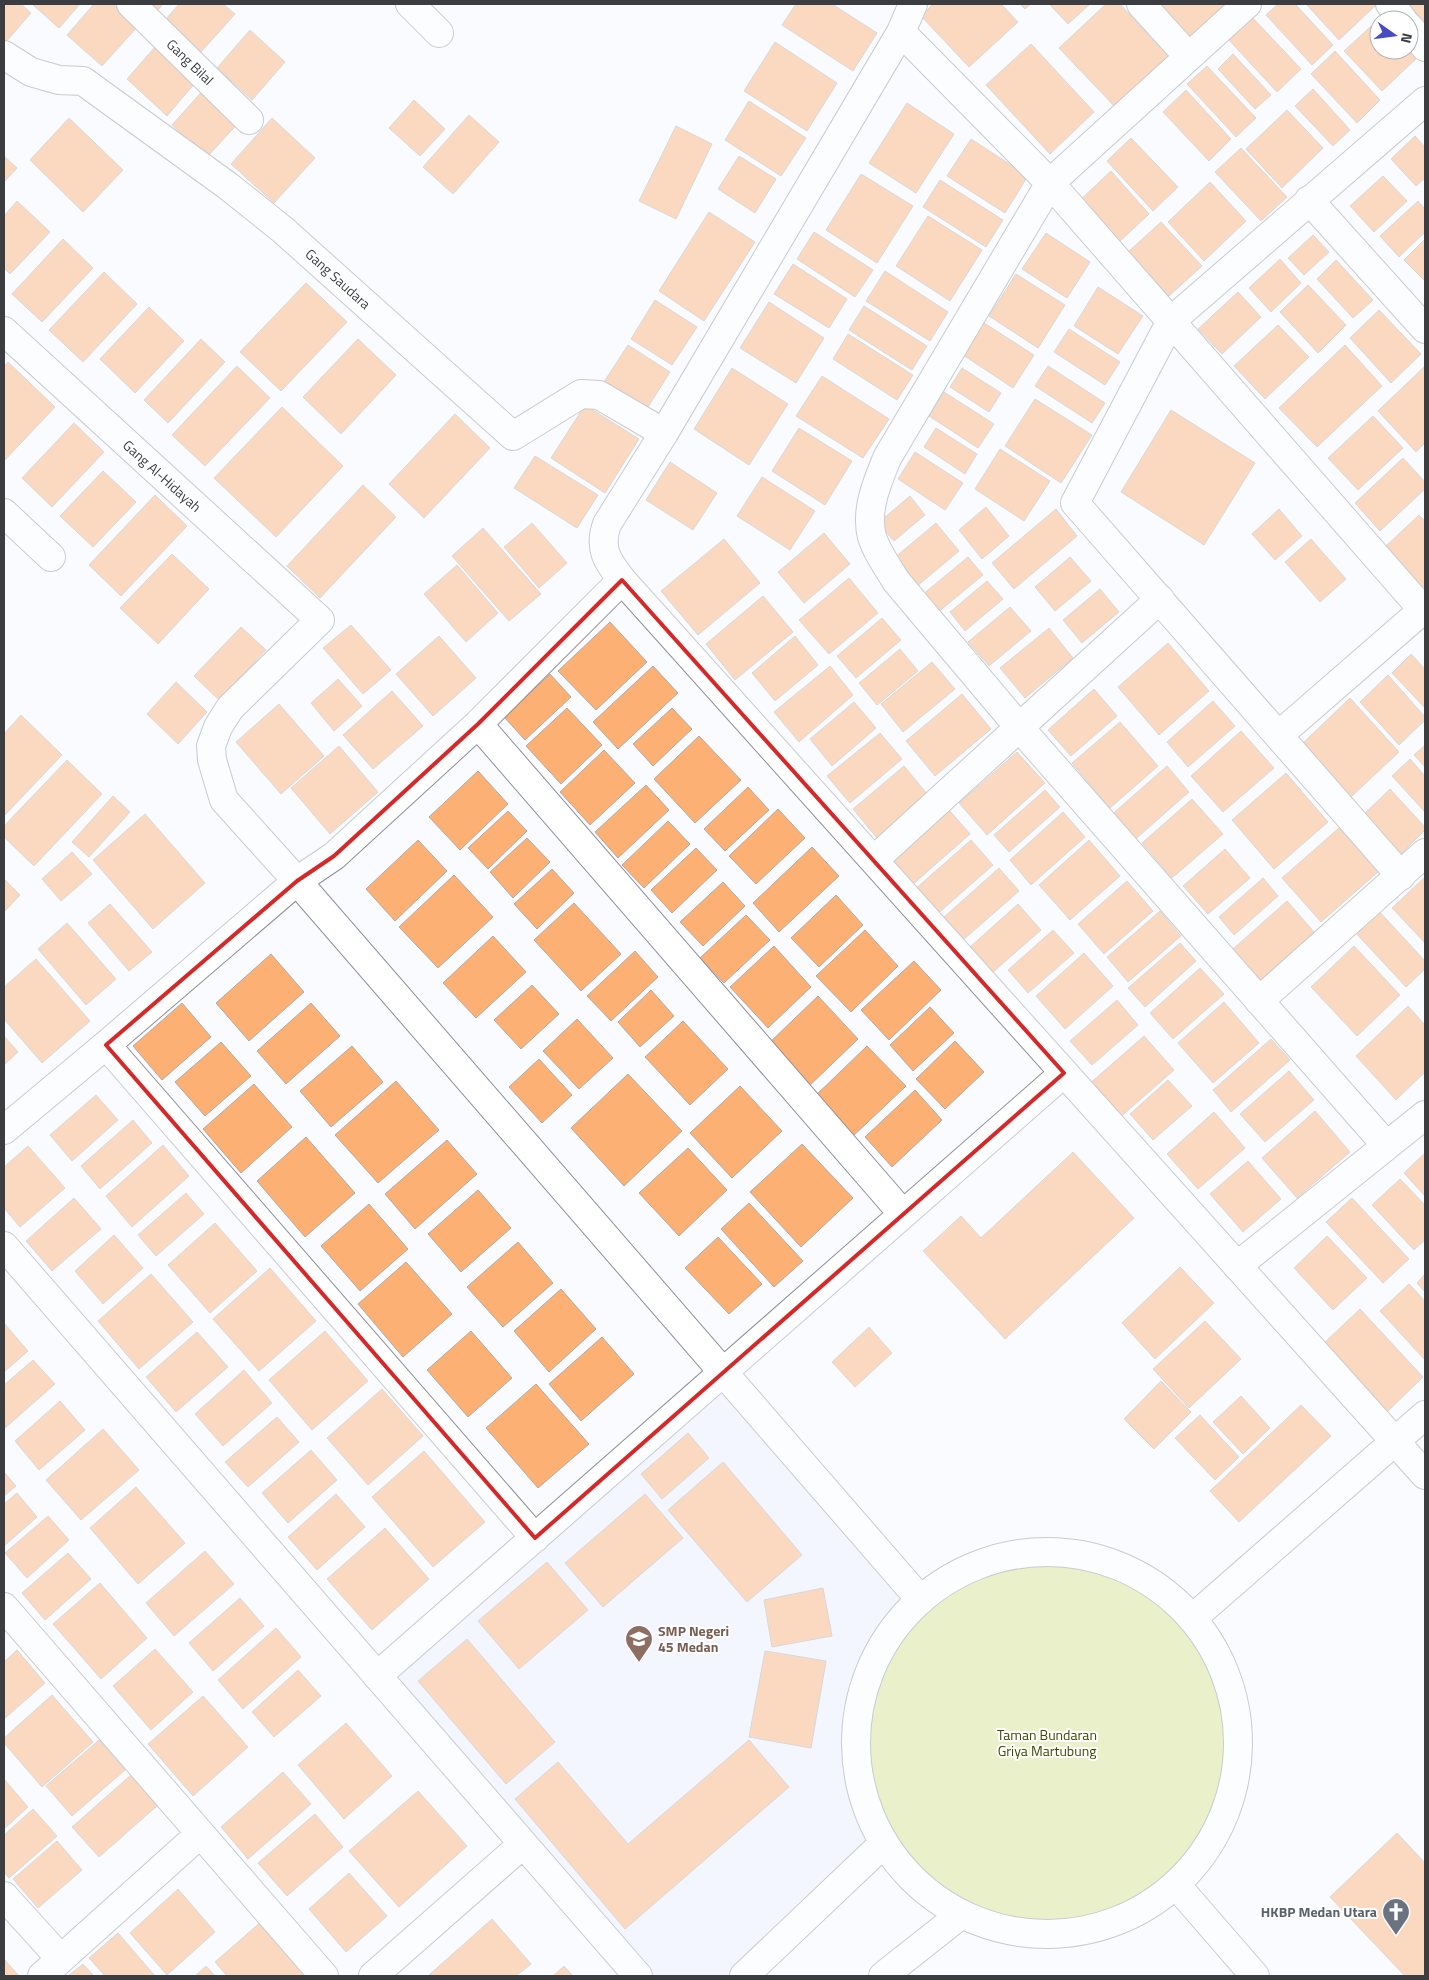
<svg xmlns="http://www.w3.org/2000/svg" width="1429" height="1980" font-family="'Titillium Web',sans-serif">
	<rect width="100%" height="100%" fill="#fafbff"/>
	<path fill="#ebeefe" d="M723 1372 919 1598 882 1845 738 1976H646L392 1675Z"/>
	<path fill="#d7e589" d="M856 1743a191 191 0 1 1 382 0a191 191 0 1 1-382 0Z"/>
	<path fill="#fdb074" stroke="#b2aba5" d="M4 4H21L31 13 4 44Z
		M32 4H80L59 28Z
		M94 4H113L138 26 102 66 67 35Z
		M149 4H163L157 11Z
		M179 4H223L235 14 201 52 166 19Z
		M796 4H832L877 33 853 71 782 25Z
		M933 4H1001L1018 22 969 67 921 16Z
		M1020 4H1031L1025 9Z
		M1051 4H1090L1068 24 1050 5Z
		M1106 4H1120L1170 58 1116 108 1059 48Z
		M1156 4H1226L1188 39Z
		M1278 4H1295L1333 45 1312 65 1266 15Z
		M1306 4H1373L1375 6 1339 40Z
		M1408 4H1425V22Z
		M1251 16 1301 69 1277 92 1227 38Z
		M1381 17 1384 20H1379V50H1409V47L1418 57 1382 91 1344 51Z
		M250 30 285 62 252 100 217 68Z
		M775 42 837 83 807 131 744 91Z
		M1031 44 1094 112 1050 154 986 85Z
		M155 47 195 83 167 116 127 79Z
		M1335 51 1380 100 1357 123 1311 74Z
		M1233 54 1271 95 1255 109 1218 69Z
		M1207 66 1256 118 1236 137 1187 84Z
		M206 87 242 119 207 157 172 125Z
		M1313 89 1350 130 1333 146 1295 106Z
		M1186 90 1231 139 1209 161 1163 112Z
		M414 100 445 129 420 156 389 128Z
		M749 101 806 138 781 176 725 140Z
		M907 103 954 134 916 193 869 163Z
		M1287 110 1323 148 1282 188 1246 149Z
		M469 115 499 142 453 194 423 167Z
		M69 118 123 170 83 212 30 160Z
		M272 118 315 158 274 203 231 164Z
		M676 126 712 144 676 219 639 201Z
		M1415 136 1425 147V178L1416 186 1391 159Z
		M1131 138 1178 187 1153 211 1107 161Z
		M971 139 1028 176 1005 213 947 176Z
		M1241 148 1287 197 1261 221 1215 172Z
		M4 156 17 168 4 182Z
		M739 156 776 179 755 213 718 189Z
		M1111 171 1149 214 1118 243 1079 201Z
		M861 174 913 206 877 263 826 230Z
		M1383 176 1407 201 1374 232 1350 206Z
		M940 180 1003 220 986 247 923 207Z
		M1210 182 1246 221 1204 261 1168 222Z
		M17 201 50 232 10 274 4 268V216Z
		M1418 201 1425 209V232L1399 257 1380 236Z
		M709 212 755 242 704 321 659 291Z
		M928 216 982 250 950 301 896 266Z
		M1161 222 1202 266 1169 296 1128 252Z
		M814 232 873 270 855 297 797 259Z
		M1046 233 1090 262 1067 298 1022 269Z
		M1313 235 1329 252 1304 275 1288 258Z
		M63 239 93 268 42 322 12 294Z
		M1425 239V278L1424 280 1404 260Z
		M1280 259 1301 283 1271 312 1249 288Z
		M1336 260 1373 300 1353 318 1317 279Z
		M793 264 847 299 829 328 774 294Z
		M885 271 948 312 930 341 866 301Z
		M104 272 137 304 83 362 49 330Z
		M1016 274 1065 305 1038 348 989 316Z
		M306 283 347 322 281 391 240 352Z
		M1308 285 1346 325 1318 353 1280 312Z
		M1098 287 1143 316 1118 354 1074 326Z
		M1238 292 1261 317 1222 354 1198 329Z
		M655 300 697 327 672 365 631 339Z
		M769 302 824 338 796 383 740 348Z
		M864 306 927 346 912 370 849 330Z
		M149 307 184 341 135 393 100 359Z
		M1379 310 1421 354 1391 383 1350 338Z
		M981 321 1034 355 1013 388 960 353Z
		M1278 325 1309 357 1265 399 1234 366Z
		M1069 329 1120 362 1105 385 1054 352Z
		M848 334 913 375 897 400 833 359Z
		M201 339 225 362 168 423 144 400Z
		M358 339 396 375 341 434 303 397Z
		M628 345 670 372 645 412 602 385Z
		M1345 345 1382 386 1317 447 1279 408Z
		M8 362 55 407 4 461V367Z
		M237 366 270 398 205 466 172 435Z
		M1048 366 1105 403 1092 423 1035 386Z
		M1425 366V443L1416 452 1378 411Z
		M732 368 788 404 749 465 694 429Z
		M962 368 1001 393 989 412 950 387Z
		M822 376 889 419 863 458 796 416Z
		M944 392 994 424 978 448 929 416Z
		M1035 399 1092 435 1061 483 1005 446Z
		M585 405 639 439 605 493 551 458Z
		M282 407 343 466 276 537 214 478Z
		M1171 410 1255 463 1204 545 1121 492Z
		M455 414 490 448 424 518 389 484Z
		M1373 416 1403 448 1358 490 1328 458Z
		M74 423 104 452 52 507 22 478Z
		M799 428 852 461 825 505 772 471Z
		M936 428 977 454 965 474 924 447Z
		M1000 449 1050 481 1024 521 975 489Z
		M915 452 963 483 945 510 898 479Z
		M535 456 598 495 577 528 514 488Z
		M1403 458 1425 482V489L1380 531 1355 503Z
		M670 462 717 493 693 530 646 500Z
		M103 471 136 502 93 547 60 516Z
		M762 477 815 511 790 550 737 516Z
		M363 485 396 517 320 598 287 566Z
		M155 495 187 526 121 596 89 565Z
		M910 496 925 515 894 541 878 523Z
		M986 507 1009 536 982 559 959 530Z
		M1056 509 1077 536 1014 589 992 563Z
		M1279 509 1302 536 1275 560 1252 534Z
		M1419 515 1425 521V585L1422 588 1385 547Z
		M532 523 567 563 539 588 504 547Z
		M936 523 959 551 916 587 893 559Z
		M483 528 541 594 509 621 452 556Z
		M824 533 850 564 804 603 778 572Z
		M724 539 760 583 698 635 661 591Z
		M1311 539 1346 579 1320 602 1285 562Z
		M172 554 209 589 158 644 120 608Z
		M968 557 983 575 937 613 922 595Z
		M1070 557 1091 581 1055 611 1035 587Z
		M457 565 498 613 466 642 424 594Z
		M849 578 878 613 829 654 799 620Z
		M987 581 1003 599 965 631 950 612Z
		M1100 589 1119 612 1082 643 1063 620Z
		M763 596 793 632 735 680 706 644Z
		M1010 607 1031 631 989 666 968 642Z
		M882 618 901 640 856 678 837 656Z
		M610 622 647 662 596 710 558 671Z
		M351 625 391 670 363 694 323 648Z
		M241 627 266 650 219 700 194 676Z
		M1049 628 1073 658 1025 698 1000 668Z
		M439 636 476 678 433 716 396 674Z
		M795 636 818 665 775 701 752 673Z
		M1168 643 1209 691 1159 735 1118 687Z
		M900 649 918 671 877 705 859 683Z
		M1411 654 1425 669V708L1392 673Z
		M932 662 955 689 903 732 881 704Z
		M653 666 678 693 618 749 593 722Z
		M830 666 853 695 799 742 774 712Z
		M550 674 571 697 525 740 504 717Z
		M1388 675 1425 717V720L1399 745 1360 702Z
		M338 679 362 706 334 731 311 703Z
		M176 682 207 712 178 744 147 714Z
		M1094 689 1117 716 1071 756 1048 730Z
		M392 691 423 726 373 769 343 735Z
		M962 694 991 729 935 776 906 741Z
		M1350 698 1399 752 1351 797 1301 745Z
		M1213 701 1235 726 1188 767 1167 742Z
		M854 702 876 728 832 766 810 739Z
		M279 704 324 756 281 794 236 742Z
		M567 708 602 745 561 784 526 746Z
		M672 708 692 729 653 766 633 744Z
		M21 715 62 755 4 816V734Z
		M1120 722 1158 766 1110 808 1072 763Z
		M1241 731 1274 768 1223 812 1191 776Z
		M880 733 902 759 850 803 827 776Z
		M699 736 741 780 695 823 654 779Z
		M1425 745V767L1414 755Z
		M339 746 378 792 330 834 291 788Z
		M604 750 635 783 590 825 560 792Z
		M1017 752 1045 783 987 835 959 803Z
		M1410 759 1425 776V812L1392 776Z
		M67 760 102 794 34 866 4 837V826Z
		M904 766 928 795 877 838 853 809Z
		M1167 766 1189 792 1131 843 1109 817Z
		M478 771 508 804 460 850 429 817Z
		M1286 773 1328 822 1274 869 1232 820Z
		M646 785 669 810 618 858 595 832Z
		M748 787 769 810 725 851 704 829Z
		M1390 789 1425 827V830L1400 855 1363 815Z
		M1045 790 1060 807 1009 852 994 835Z
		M113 796 130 812 89 857 72 842Z
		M1192 799 1223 834 1172 878 1142 843Z
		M778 809 805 838 756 884 729 856Z
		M949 810 970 834 911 886 891 862Z
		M508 811 527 831 488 869 468 848Z
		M1063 812 1085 837 1031 885 1010 860Z
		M145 814 205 883 153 929 93 860Z
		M668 821 690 844 644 888 622 865Z
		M1339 828 1378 872 1321 922 1282 878Z
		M527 838 550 862 513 898 490 872Z
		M418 840 447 871 395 921 366 889Z
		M971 840 993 865 935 916 913 891Z
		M1089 840 1120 876 1070 920 1039 885Z
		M812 847 839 876 779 932 753 903Z
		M696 848 717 870 672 913 651 890Z
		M1225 849 1250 878 1208 914 1183 886Z
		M72 852 92 874 61 901 42 879Z
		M999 868 1019 891 962 941 943 918Z
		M552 869 574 893 537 929 514 904Z
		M454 875 493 917 438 968 399 927Z
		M1425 877V943L1392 908Z
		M1263 878 1278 896 1234 935 1219 917Z
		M4 879 20 895 4 912Z
		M1127 881 1153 911 1104 954 1078 924Z
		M723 882 745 906 703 946 680 922Z
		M836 895 863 925 819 967 791 938Z
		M1287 901 1315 933 1261 981 1233 949Z
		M574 903 621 954 581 991 534 940Z
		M110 904 152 952 129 971 88 923Z
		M1018 904 1041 930 992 973 970 947Z
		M1376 908 1425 961V969L1406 987 1353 930Z
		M1160 911 1181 936 1128 982 1107 957Z
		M746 915 770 940 724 983 700 958Z
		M67 923 116 979 86 1005 38 949Z
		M865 930 898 966 851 1012 816 976Z
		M1053 930 1074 953 1028 993 1008 970Z
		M493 936 526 972 476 1018 443 983Z
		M1180 943 1196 961 1145 1007 1128 988Z
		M774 946 811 987 768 1028 730 987Z
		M1354 946 1400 995 1357 1036 1311 987Z
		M635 951 658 977 611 1021 587 996Z
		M1084 953 1113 986 1065 1029 1036 996Z
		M271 954 304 992 249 1041 216 1003Z
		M36 959 90 1021 42 1063 4 1019V987Z
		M914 961 941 990 889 1040 861 1010Z
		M1200 968 1224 994 1173 1039 1150 1013Z
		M532 985 559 1014 521 1049 494 1020Z
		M651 990 674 1016 640 1047 618 1022Z
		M818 996 858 1039 806 1089 766 1046Z
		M1117 1000 1138 1025 1092 1065 1070 1041Z
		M1224 1002 1259 1043 1213 1083 1178 1043Z
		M182 1003 211 1037 162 1080 133 1046Z
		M311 1003 340 1036 286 1084 257 1051Z
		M1408 1006 1425 1025V1072L1396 1100 1356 1056Z
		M930 1007 954 1033 913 1071 890 1045Z
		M577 1019 613 1058 579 1089 543 1051Z
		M683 1021 728 1069 690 1105 645 1057Z
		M4 1036 18 1052 4 1065Z
		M1144 1036 1174 1070 1117 1120 1087 1086Z
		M1271 1039 1290 1060 1231 1112 1213 1090Z
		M955 1041 984 1072 945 1109 916 1079Z
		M221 1042 251 1076 205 1116 175 1082Z
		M352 1046 383 1082 331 1127 300 1091Z
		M867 1046 906 1086 850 1139 812 1099Z
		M539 1059 572 1095 542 1123 509 1087Z
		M1289 1071 1314 1100 1265 1142 1240 1114Z
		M628 1074 682 1131 624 1186 571 1128Z
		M1168 1080 1192 1106 1153 1140 1130 1114Z
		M396 1081 439 1130 378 1183 335 1135Z
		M254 1084 292 1127 241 1173 203 1129Z
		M740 1086 782 1131 732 1178 690 1133Z
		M915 1090 942 1120 892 1167 865 1137Z
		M96 1095 118 1120 72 1161 50 1135Z
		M1315 1111 1350 1152 1297 1198 1262 1158Z
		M1214 1112 1245 1148 1198 1189 1167 1154Z
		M133 1120 152 1143 100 1189 81 1166Z
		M306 1137 355 1193 305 1237 257 1181Z
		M447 1140 477 1174 415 1229 385 1194Z
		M802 1144 853 1198 801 1247 750 1192Z
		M163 1145 189 1176 132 1227 106 1196Z
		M28 1146 65 1188 20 1227 4 1208V1167Z
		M688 1148 727 1190 679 1236 639 1193Z
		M1073 1152 1134 1218 1005 1339 923 1251 961 1216 981 1238Z
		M1425 1153V1196L1404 1173Z
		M1248 1161 1281 1199 1243 1232 1210 1194Z
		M1400 1179 1425 1205V1240L1414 1250 1372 1205Z
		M478 1190 511 1228 461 1272 428 1234Z
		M186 1193 204 1214 156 1256 138 1235Z
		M74 1198 101 1229 52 1271 26 1241Z
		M1352 1198 1409 1259 1383 1283 1326 1222Z
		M749 1203 803 1261 774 1287 721 1229Z
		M369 1204 408 1249 360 1291 321 1246Z
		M215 1223 257 1271 210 1313 168 1265Z
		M114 1235 143 1268 103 1304 75 1271Z
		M1327 1236 1367 1278 1333 1310 1294 1268Z
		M718 1237 762 1284 729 1314 685 1268Z
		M518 1242 553 1283 503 1327 467 1287Z
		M406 1262 452 1314 403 1357 358 1304Z
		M1180 1267 1214 1303 1155 1359 1122 1323Z
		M270 1268 316 1321 259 1371 213 1319Z
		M151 1274 193 1322 139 1369 98 1321Z
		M1425 1274V1292L1417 1283Z
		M1409 1284 1425 1301V1360L1380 1311Z
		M561 1289 596 1329 549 1372 514 1331Z
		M1360 1309 1423 1377 1386 1413 1323 1344Z
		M1205 1321 1241 1359 1189 1408 1153 1369Z
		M4 1323 28 1351 4 1372Z
		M869 1327 892 1353 855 1387 832 1362Z
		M325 1331 368 1381 312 1430 269 1380Z
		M471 1331 512 1378 468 1417 427 1370Z
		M197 1332 228 1367 176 1412 146 1377Z
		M602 1337 634 1374 581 1421 549 1384Z
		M33 1360 55 1384 5 1428 4 1385Z
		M244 1370 272 1403 223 1446 195 1414Z
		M1161 1381 1191 1412 1154 1449 1124 1419Z
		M536 1384 589 1444 538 1488 486 1428Z
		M382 1389 423 1436 368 1485 327 1438Z
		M1241 1396 1270 1428 1243 1454 1213 1422Z
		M60 1401 85 1430 39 1470 15 1441Z
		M1301 1405 1331 1436 1239 1522 1210 1491Z
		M1200 1415 1239 1457 1215 1480 1175 1438Z
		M277 1417 299 1442 248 1487 225 1462Z
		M103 1429 139 1470 81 1520 46 1480Z
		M688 1433 709 1458 662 1499 641 1474Z
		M311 1450 337 1480 288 1523 262 1493Z
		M424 1451 485 1522 433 1567 372 1497Z
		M723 1462 802 1555 747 1602 668 1510Z
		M4 1472 16 1486 4 1496Z
		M136 1487 185 1543 138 1584 90 1528Z
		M17 1493 37 1517 4 1546V1504Z
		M336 1494 365 1527 317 1570 288 1537Z
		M645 1494 683 1538 603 1607 565 1563Z
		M48 1516 69 1540 27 1578 5 1553Z
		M385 1528 429 1579 372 1630 327 1579Z
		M205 1551 234 1584 174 1636 146 1603Z
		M68 1553 91 1579 45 1620 22 1593Z
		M547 1562 588 1610 519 1669 478 1621Z
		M100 1583 147 1638 101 1679 53 1624Z
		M823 1588 832 1636 772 1647 764 1600Z
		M240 1598 264 1626 213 1671 189 1643Z
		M276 1628 301 1657 243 1709 218 1680Z
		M467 1639 555 1742 506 1784 418 1681Z
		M155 1649 193 1692 151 1730 113 1686Z
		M17 1650 45 1683 4 1719V1662Z
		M765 1651 826 1661 811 1748 749 1737Z
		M298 1670 321 1696 274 1737 252 1712Z
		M52 1695 93 1742 42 1787 4 1743V1738Z
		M203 1696 248 1747 193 1796 148 1744Z
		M346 1723 392 1776 344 1819 298 1765Z
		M99 1740 125 1770 72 1816 46 1786Z
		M749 1740 789 1787 625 1929 515 1799 558 1762 628 1844Z
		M283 1772 311 1804 248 1859 221 1827Z
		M131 1775 158 1805 99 1857 72 1827Z
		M4 1779 28 1807 4 1829Z
		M418 1791 467 1846 399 1907 349 1851Z
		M33 1809 57 1836 9 1878 4 1872V1835Z
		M315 1814 343 1847 287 1896 258 1863Z
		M1397 1833 1425 1863V1976H1405L1330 1897Z
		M57 1841 82 1870 38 1908 13 1879Z
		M349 1873 387 1916 346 1952 309 1909Z
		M178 1889 215 1932 167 1975 130 1933Z
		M492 1919 531 1964 516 1976H430L429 1975Z
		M263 1920 312 1976H227L215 1962Z
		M118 1933 155 1976H105L89 1958Z
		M4 1959 19 1976H4Z
		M83 1964 94 1976H68Z
		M206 1966 215 1976H195Z
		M564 1966 573 1976H553Z"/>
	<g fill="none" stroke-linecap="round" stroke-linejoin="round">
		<defs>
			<path id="street" d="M131 4 249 120
				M410 4 439 33
				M913 4 901 32 664 433 607 524C598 549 608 562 622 580L1425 1475
				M1141 4 1188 56
				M1247 4 1050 183 887 458C877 483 865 510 872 537 877 553 888 567 896 581L1019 727 1386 1145
				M1390 4 1403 20
				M1409 27 1425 47
				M901 32 1050 183 1423 610
				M4 55 31 72 59 80 83 81 228 186 283 230 513 436 581 394 599 395 664 433
				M1309 200 1425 329
				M4 331 320 620 230 708 218 727 211 746 212 760 224 800 297 881 919 1598
				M4 513 51 557
				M478 724 903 1214
				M1279 735 1425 608
				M874 860 1160 599
				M1401 876 1075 503 1171 321 1425 101
				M1259 1001 1425 853
				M106 1045 535 1538
				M4 1130 106 1045 297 881 334 856 478 724 622 580
				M4 1246 638 1976
				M1237 1266 1425 1115
				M4 1607 324 1976
				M1194 1617 1425 1415
				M377 1676 1064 1073
				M4 1896 61 1959
				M42 1976 200 1834
				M373 1976 523 1844"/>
			<path id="secondary" d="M856 1743a191 191 0 1 1 382 0a191 191 0 1 1-382 0Z
				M1177 1886 1255 1976
				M744 1976 882 1845
				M883 1976 959 1916"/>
		</defs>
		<use href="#street" stroke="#8e9098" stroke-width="30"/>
		<use href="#secondary" stroke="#8e9098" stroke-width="30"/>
		<use href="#street" stroke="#fff" stroke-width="28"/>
		<use href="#secondary" stroke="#fff" stroke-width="28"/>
	</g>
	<path d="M0 0H1429V1980H0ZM622 580 1064 1073 535 1538 106 1045 297 881 334 856 478 724Z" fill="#fafbff" fill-opacity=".55" fill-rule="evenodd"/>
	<path fill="none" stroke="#d62828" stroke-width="4" stroke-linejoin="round" d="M622 580 1064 1073 535 1538 106 1045 297 881 334 856 478 724Z"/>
	<defs>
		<symbol id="school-pin" viewBox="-11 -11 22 30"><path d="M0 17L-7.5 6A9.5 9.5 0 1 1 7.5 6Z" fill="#8d6e63" stroke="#fff"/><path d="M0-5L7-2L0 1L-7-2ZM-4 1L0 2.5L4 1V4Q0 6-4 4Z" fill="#fff"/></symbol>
		<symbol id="church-pin" viewBox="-11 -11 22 30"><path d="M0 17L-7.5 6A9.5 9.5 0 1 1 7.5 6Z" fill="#6b7280" stroke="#fff"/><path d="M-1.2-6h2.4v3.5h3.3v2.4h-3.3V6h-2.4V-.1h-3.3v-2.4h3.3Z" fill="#fff"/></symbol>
	</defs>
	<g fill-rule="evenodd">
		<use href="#school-pin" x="623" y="1623" width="32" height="43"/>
		<use href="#church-pin" x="1380" y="1896" width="32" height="43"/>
	</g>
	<g text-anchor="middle" stroke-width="4" stroke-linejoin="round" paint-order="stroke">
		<g font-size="14" fill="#3c3d40" stroke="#fff">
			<text transform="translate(190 62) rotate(44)" y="5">Gang Bilal</text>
			<text transform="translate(338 279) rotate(42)" y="5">Gang Saudara</text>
			<text transform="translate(162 476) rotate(42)" y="5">Gang Al-Hidayah</text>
		</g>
		<g font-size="14" font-weight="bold" fill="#785e54" stroke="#fff" text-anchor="start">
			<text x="658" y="1636">SMP Negeri<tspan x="658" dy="16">45 Medan</tspan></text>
		</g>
		<g font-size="14" fill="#414900" stroke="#fff">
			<text x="1047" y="1740">Taman Bundaran<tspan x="1047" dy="16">Griya Martubung</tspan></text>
		</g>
		<g font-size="14" font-weight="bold" fill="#5b616d" stroke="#fff" text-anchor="end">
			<text x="1377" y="1917">HKBP Medan Utara</text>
		</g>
	</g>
	<rect width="1429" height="1980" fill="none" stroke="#3c3d40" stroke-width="10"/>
	<g transform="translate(1394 35) rotate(104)"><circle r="24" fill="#ffffff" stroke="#b1b1b3"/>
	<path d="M0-4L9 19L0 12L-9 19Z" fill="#454cc1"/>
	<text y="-8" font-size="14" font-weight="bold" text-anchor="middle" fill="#3c3d40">N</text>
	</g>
</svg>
